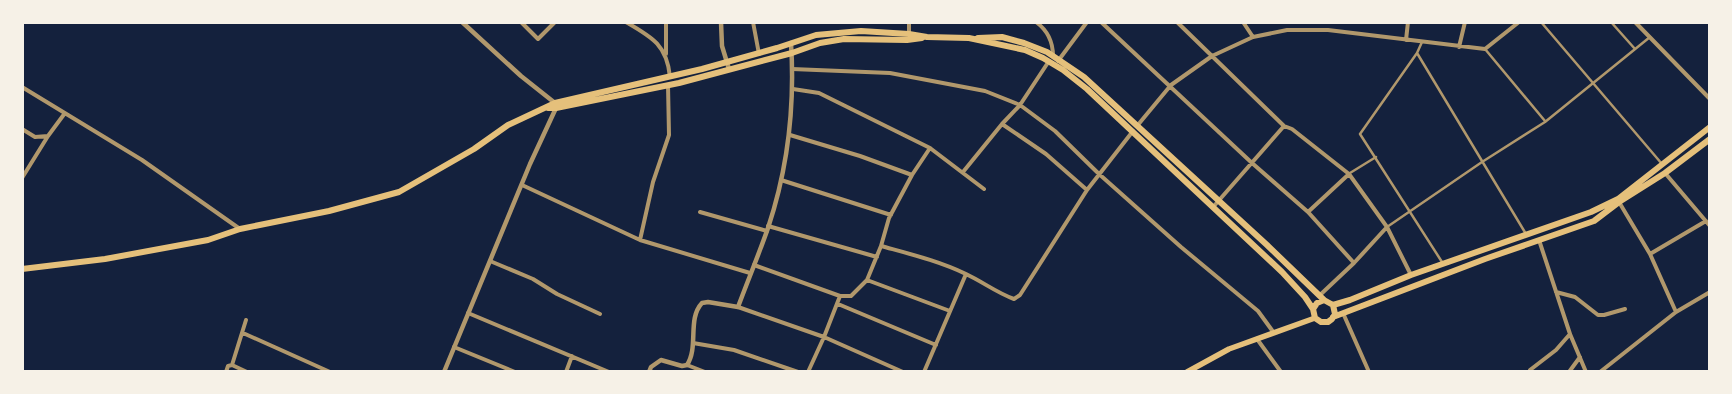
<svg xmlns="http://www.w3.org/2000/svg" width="1732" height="394" font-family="Lora,serif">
	<rect width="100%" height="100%" fill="#14213d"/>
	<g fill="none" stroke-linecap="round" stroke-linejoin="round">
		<path stroke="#b1986c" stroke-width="2.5" d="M1541 22 1662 164
			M1611 22 1635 49
			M1422 42 1417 53 1526 234
			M1485 49 1545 121
			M1417 53 1360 134 1442 262
			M1350 173 1376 157
			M1387 227 1482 162 1545 122 1650 37"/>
		<path stroke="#b1986c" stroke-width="4" d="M521 22 538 39 555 22
			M626 22C652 37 667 45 670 77
			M753 22 759 54
			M1036 22C1047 30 1053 42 1053 56
			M1101 22 1252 163 1308 212 1354 263
			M1177 22 1284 126 1292 129 1349 174 1387 227 1411 275
			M1243 22 1253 37
			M1635 22 1710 99
			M909 34V22
			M1406 40 1408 22
			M1459 47 1465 22
			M666 54V22
			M1058 61 1087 22
			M792 69 890 73 985 91 1020 105 1055 131 1099 174 1181 247 1258 311 1274 333
			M22 87 142 160 240 229
			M793 89 819 93 930 148 984 189
			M1002 124 1046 154 1087 190
			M1137 126 1171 85 1212 56 1253 37 1287 30H1328L1485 49 1519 22
			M22 129 35 137 48 136 65 113
			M790 135 860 156 912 175
			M963 172 1002 124 1020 105 1049 61
			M1665 173 1710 226
			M22 178 48 136
			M781 180 891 215
			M522 185 640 240 750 273
			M1619 202 1650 254 1676 312
			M1214 206 1284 126
			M700 212 767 231
			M1308 212 1349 174
			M768 226 877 257
			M640 240 653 182 669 135 668 85
			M1539 240 1570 334 1586 372
			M881 246C910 254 939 261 966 274 983 282 997 293 1014 299L1020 295 1087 190 1133 131
			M1650 254 1706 221
			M490 261 533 279 557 294 600 314
			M754 265 840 296
			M867 280 950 311
			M1556 292 1575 297 1598 315H1604L1625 309
			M1320 295 1354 263 1387 227
			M838 304 936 345
			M738 307 824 337 903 372
			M468 313 609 372
			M1343 313 1369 372
			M243 333 330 372
			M1257 339 1281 372
			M693 343 734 350 798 372
			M454 347 515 372
			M232 365 247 372
			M687 365 705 372
			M1530 370 1556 350 1570 334
			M226 372 228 366 232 365 246 320
			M566 372 572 356
			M808 372 824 337 840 296H851L867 280 881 246 889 218 912 175 930 148
			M924 372 966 274
			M1569 372 1580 357
			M1600 372 1676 312 1710 292"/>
		<path stroke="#b1986c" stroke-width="4.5" d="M721 22 722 46 729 69
			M444 372 530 164 556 108 555 103 521 76 462 22
			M649 372 651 367 661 360 682 366 687 365C699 347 687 319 702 303L708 302 738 307C748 280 759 254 768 228 788 168 795 106 791 43"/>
		<path stroke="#e5c07b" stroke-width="5.5" d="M1187 372 1229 349 1315 318"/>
		<path stroke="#e5c07b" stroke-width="6" d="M978 38 1002 37 1024 43 1047 52 1084 77 1267 245 1324 300
			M548 108H556L679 83 792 53 820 43 844 39 907 40 922 38
			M22 269 105 259 208 240 240 229 329 211 399 192 474 149 508 125 555 103 702 69 777 48 816 35 861 31 909 34 927 37 969 38 1025 50 1043 58 1063 70 1087 89 1282 272 1305 297 1313 309 1315 318 1321 322H1328L1332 319 1335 314 1333 305 1324 300 1317 303 1313 309
			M1333 305 1350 300 1411 275 1591 212 1618 199 1710 127
			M1333 317 1485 259 1594 221 1619 202 1665 173 1710 139"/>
	</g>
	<rect width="1732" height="394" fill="none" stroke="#f6f1e7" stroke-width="48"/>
</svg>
